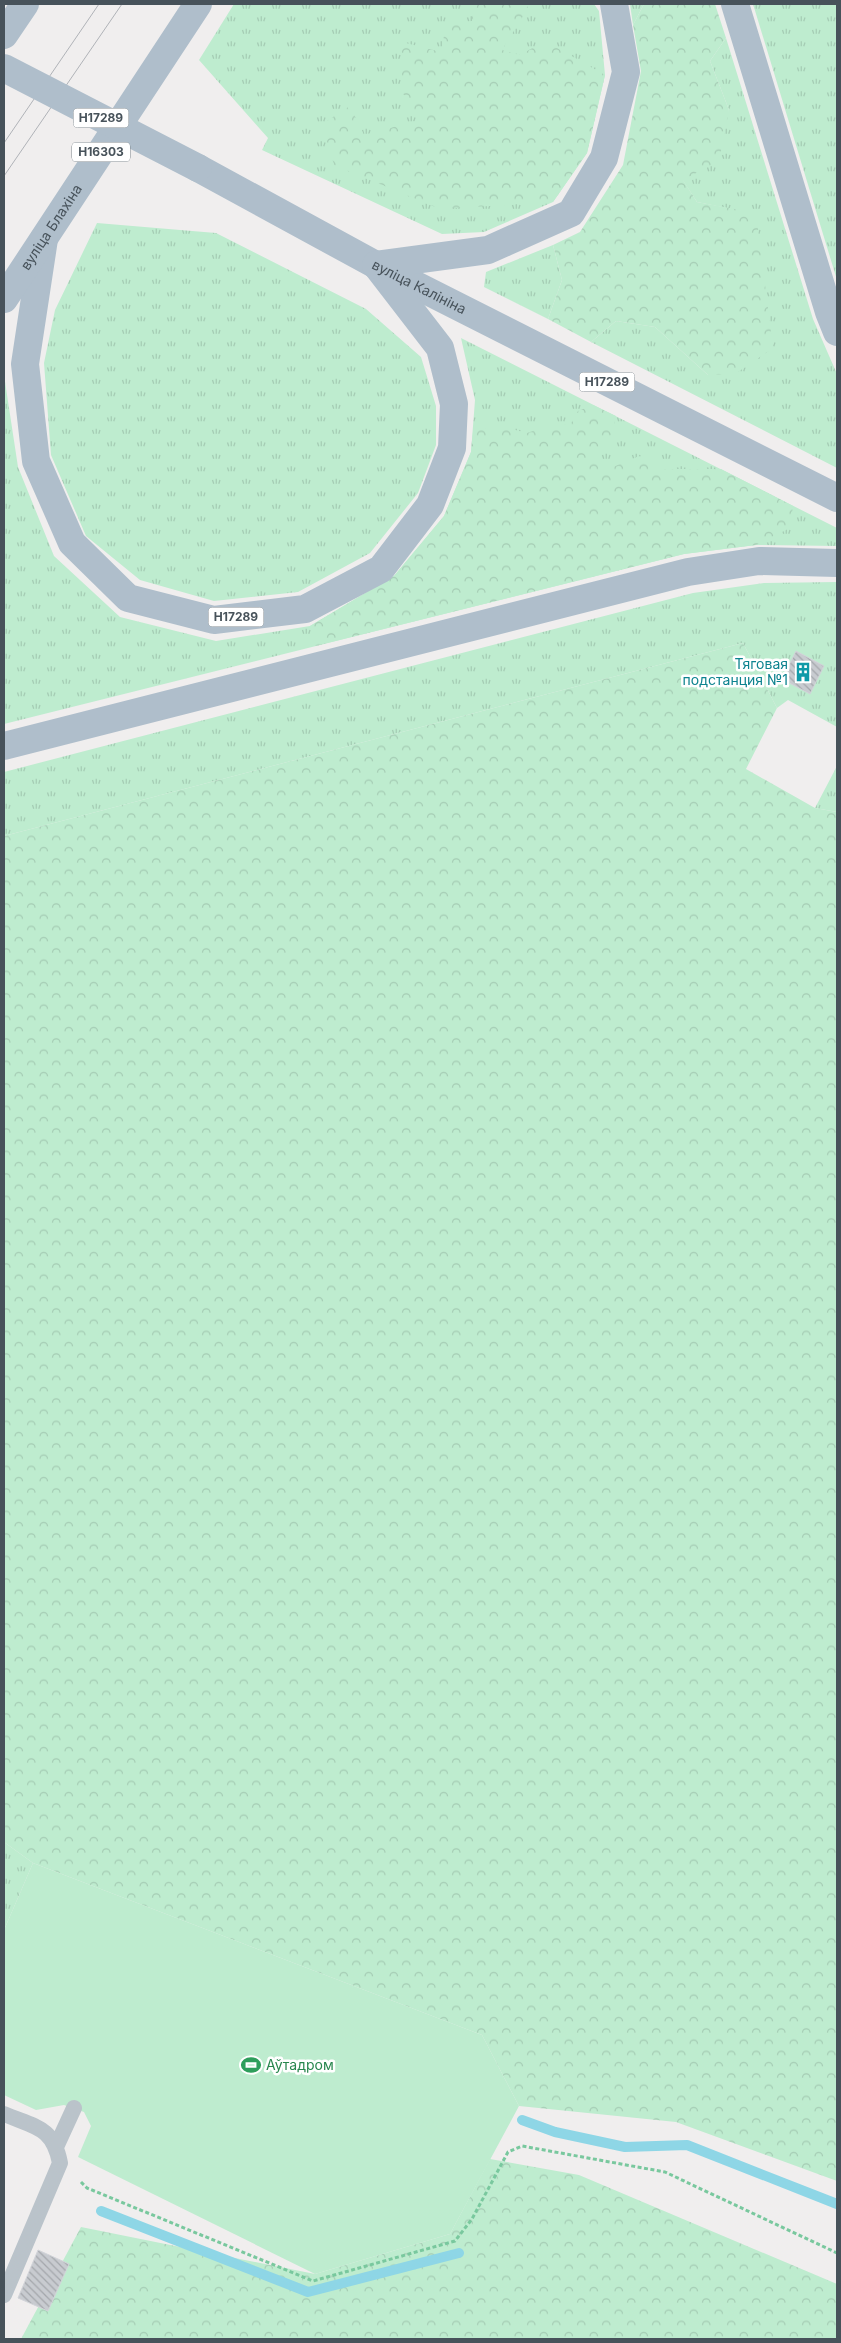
<svg xmlns="http://www.w3.org/2000/svg" width="841" height="2343" font-family="Inter,sans-serif">
	<defs>
		<pattern id="grass-tufts" width="24" height="20" patternUnits="userSpaceOnUse" patternTransform="scale(1.25)"><rect width="24" height="20" fill="#beeccf"/><path d="M3 7l-1-3M5 7V3M7 7l1-3M15 17l-1-3M17 17v-4M19 17l1-3" fill="none" stroke="#a5ccb4"/></pattern>
		<pattern id="forest-crowns" width="20" height="18" patternUnits="userSpaceOnUse" patternTransform="scale(1.25)"><rect width="20" height="18" fill="#beeccf"/><path d="M2 6a3 3 0 1 1 6 0M12 15a3 3 0 1 1 6 0" fill="none" stroke="#a5ccb4"/></pattern>
		<pattern id="building-back-hatch" width="6" height="6" patternUnits="userSpaceOnUse" patternTransform="scale(1.25)"><rect width="6" height="6" fill="#c8cbd0"/><path d="M-1 5l2 2M0 0l6 6M5-1l2 2" fill="none" stroke="#a4a7ac"/></pattern>
	</defs>
	<rect width="100%" height="100%" fill="#f0eeee"/>
	<path fill="url(#grass-tufts)" d="M234 4H594L599 11 605 75 587 153 553 202 484 232 442 234 262 150 268 138 199 60Z
		M630 4H644L633 25Z
		M753 4H837V280Z
		M726 38 813 319 837 374V468L591 342 616 321 655 327 708 375 756 214 697 202 682 179 729 110 710 61Z
		M97 223 216 233 366 309 421 357 436 406V445L418 493 370 553 298 592 214 601 140 580 86 536 51 455 44 363 55 310Z
		M553 245 562 280 548 319 484 287 486 272Z
		M461 338 837 528V546L756 545 684 554 4 724V344L5 343 4 375 18 467 54 556 120 617 216 641 310 626 394 576 444 516 471 452 475 400Z
		M837 582V727L788 700 777 708 743 643 4 836V772L693 593 764 583Z
		M837 766V812L815 808Z
		M4 1842 33 1863 4 1930Z"/>
	<path fill="url(#forest-crowns)" d="M473 4H526L528 8 502 50 520 55 545 41 605 75 587 153 553 202 440 209 334 165 322 124 350 106 364 135 420 120 402 92V42L441 52 446 25 472 21Z
		M644 4H715L726 38 710 61 729 110 719 161 683 180 697 202 756 213 773 348 735 374 708 375 655 327 616 321 591 342 548 319 562 280 553 245 580 232 623 165 641 71 633 25Z
		M593 405 616 416 612 434 594 452 606 470 639 456 663 469H721L793 506 790 528 756 545 684 554 315 646 310 626 394 576 444 516 471 452 473 432 497 425 527 433 552 424 570 425 578 411Z
		M743 643 777 708 746 769 815 808 837 812V2181L676 2122 519 2106 482 2035 33 1863 4 1842V836Z
		M490 2159 579 2175 837 2284V2339H21L81 2227 315 2274 450 2234Z"/>
	<path fill="#beeccf" d="M33 1863 482 2035 519 2106 450 2234 315 2274 78 2157 91 2126 84 2112 64 2105 36 2110 4 2095V1930Z"/>
	<g fill="none" stroke-linecap="round" stroke-linejoin="round">
		<path stroke="#8ed6e6" stroke-width="10" d="M522 2120 555 2132 625 2147 687 2145 837 2204
			M101 2211 308 2292 459 2253"/>
	</g>
	<path fill="url(#building-back-hatch)" stroke="#d2d4d9" d="M796 651 824 666 810 694 782 679Z
		M38 2250 69 2264 48 2311 18 2298Z"/>
	<g fill="none" stroke-linecap="round" stroke-linejoin="round">
		<path stroke="#79c89e" stroke-width="3" stroke-dasharray="4 2.5" stroke-linecap="butt" d="M81 2182 87 2188 313 2281 455 2241 472 2219 508 2152 522 2146 665 2172 837 2253"/>
		<path stroke="#bac3ca" stroke-width="16" d="M4 2114C34 2127 53 2126 60 2163L4 2295
			M57 2145 74 2108"/>
		<g stroke="#afbecb" stroke-width="28">
			<path d="M735 4 829 312 837 332"/>
			<path d="M4 35 25 4"/>
			<path id="s1" d="M198 168 376 265 837 498"/>
			<path d="M44 239 25 364 36 461 72 543 128 598 214 620 305 609 381 569 430 505 452 448 454 404 440 348 376 265"/>
			<path d="M376 265 488 250 571 213 604 158 626 72 614 4"/>
			<path id="s2" d="M4 299 198 4"/>
			<path d="M4 746 688 572 759 561 837 563"/>
		</g>
		<path stroke="#b0b3b8" stroke-width="1" d="M4 143 99 4
			M4 176 122 4"/>
		<path stroke="#afbecb" stroke-width="28" d="M4 68 198 168"/>
	</g>
	<defs>
		<symbol id="building-bare" viewBox="-9 -9 18 18"><path d="M-4-6H4V6H1V3H-1V6H-4ZM-2.5-4.3h1.7v1.8h-1.7ZM.8-4.3h1.7v1.8H.8ZM-2.5-1h1.7V.8h-1.7ZM.8-1h1.7V.8H.8Z" fill="#0f9aa8" stroke="#fff" stroke-width="2.5" paint-order="stroke"/></symbol>
		<symbol id="stadium-bare" viewBox="-9 -9 18 18"><path d="M0-5a6.5 5 0 1 0 0 10a6.5 5 0 1 0 0-10ZM-3.5-1.8h7v3.6h-7Z" fill="#2e9e5b" stroke="#fff" stroke-width="2.5" paint-order="stroke"/></symbol>
	</defs>
	<g fill-rule="evenodd">
		<use href="#building-bare" x="789" y="658" width="28" height="28"/>
		<use href="#stadium-bare" x="237" y="2051" width="28" height="28"/>
	</g>
	<g text-anchor="middle" stroke-width="5" stroke-linejoin="round" paint-order="stroke">
		<g fill="#fff" stroke="#7e868c" stroke-width="1">
			<rect x="73.5" y="108.5" width="55" height="19" rx="4"/>
			<rect x="72" y="142.5" width="58" height="19" rx="4"/>
			<rect x="579.5" y="372.5" width="55" height="19" rx="4"/>
			<rect x="208.5" y="607.5" width="55" height="19" rx="4"/>
		</g>
		<g font-size="12" font-weight="bold" fill="#47525a">
			<text x="101" y="122">Н17289</text>
			<text x="101" y="156">Н16303</text>
			<text x="607" y="386">Н17289</text>
			<text x="236" y="621">Н17289</text>
		</g>
		<g font-size="14" fill="#47525a" stroke="#fff">
			<text dy="5" stroke="none"><textPath href="#s2" startOffset="86">вуліца Блахіна</textPath></text>
			<text dy="5" stroke="none"><textPath href="#s1" startOffset="251">вуліца Калініна</textPath></text>
		</g>
		<g font-size="14" fill="#0d838f" stroke="#fff" text-anchor="end">
			<text x="788" y="669">Тяговая<tspan x="788" dy="16">подстанция №1</tspan></text>
		</g>
		<g font-size="14" fill="#27864d" stroke="#fff" text-anchor="start">
			<text x="266" y="2070">Аўтадром</text>
		</g>
	</g>
	<rect width="841" height="2343" fill="none" stroke="#47525a" stroke-width="10"/>
</svg>
